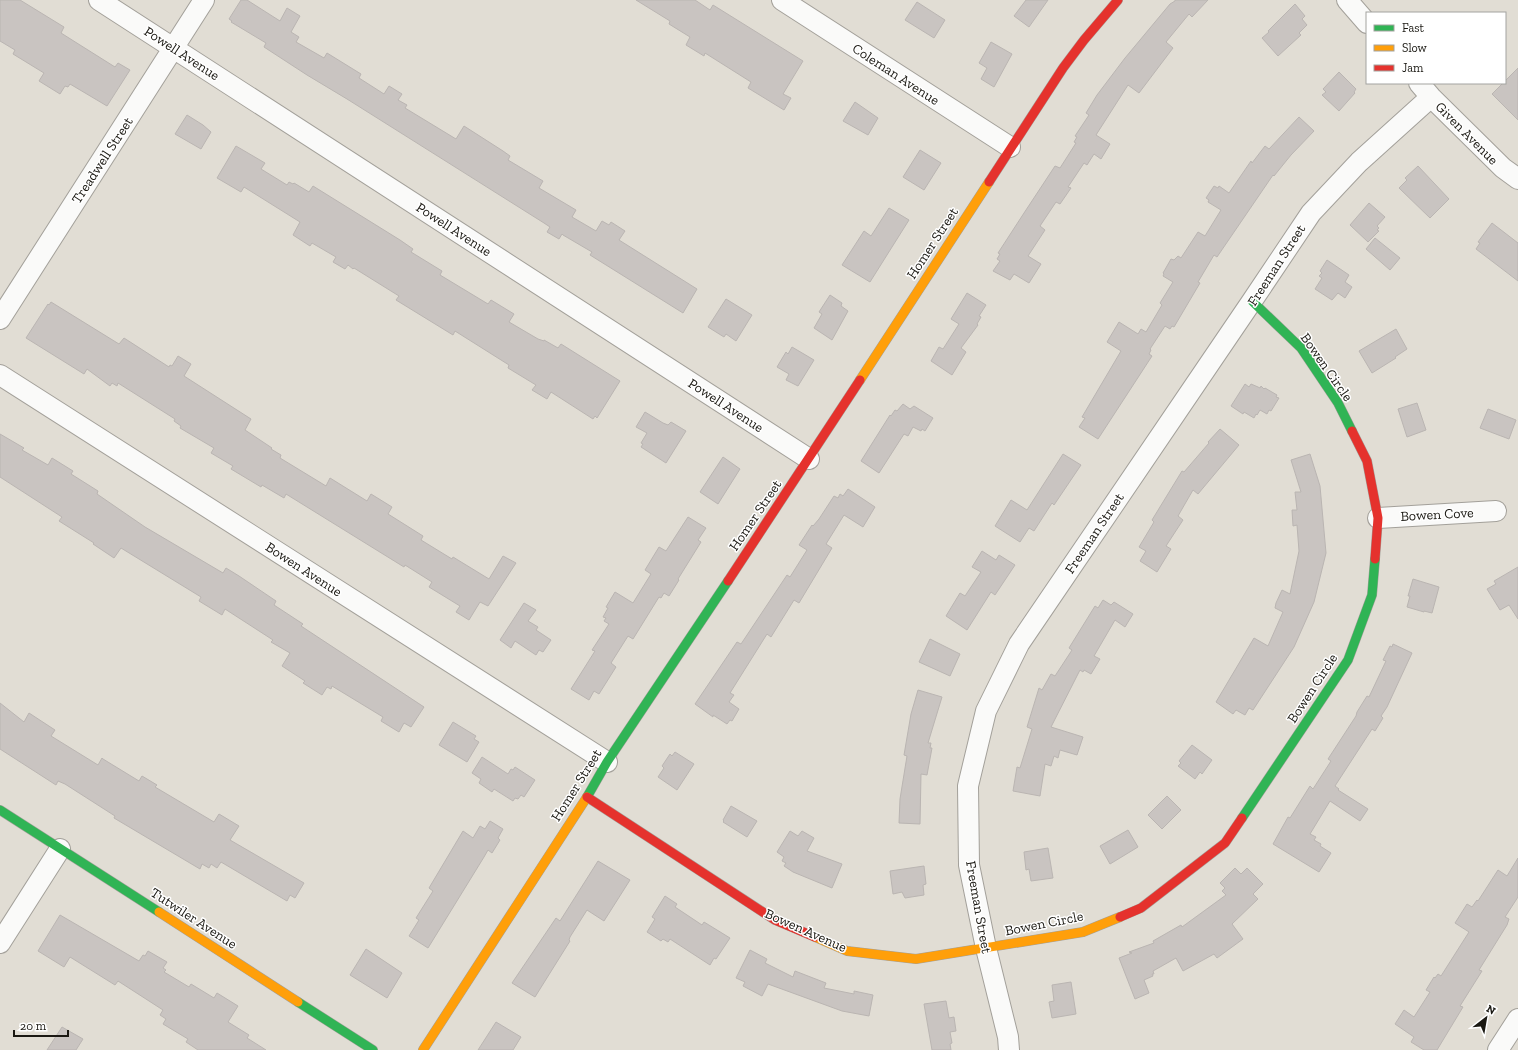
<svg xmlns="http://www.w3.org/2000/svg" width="1518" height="1050" font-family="'Zilla Slab',serif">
	<rect width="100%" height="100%" fill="#e1ddd4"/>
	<path fill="#c9c4c1" stroke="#bab5b2" d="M0 0H20L64 27 61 33 80 45 115 67 118 63 130 70 107 106 70 84 68 87 65 86 60 94 39 81 44 73 13 54 15 50 0 41Z
		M241 0H247L280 21 287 8 300 16 291 32 299 37 296 42 324 58 327 53 361 74 359 78 384 94 389 86 402 94 398 100 407 105 405 108 456 139 464 126 503 151 510 156 508 160 543 181 539 188 576 210 572 217 596 231 602 221 609 225 611 222 625 231 619 240 697 289 683 313 590 255 592 252 563 235 562 234 559 239 547 232 550 227 544 223 347 99 307 75 264 47 266 43 231 22 232 21 229 19Z
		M636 0H695L710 10 713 5 803 61 783 94 791 98 784 110 748 88 751 82 705 53 704 56 686 45 690 37 669 24 670 21Z
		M1026 0H1048L1029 27 1014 16Z
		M1175 0H1208L1192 17 1189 14 1166 42 1173 48 1139 93 1128 85 1096 135 1110 144 1101 159 1094 154 1087 165 1084 163 1068 187 1071 188 1060 204 1056 202 1040 226 1045 230 1028 256 1041 264 1029 283 1014 274 1010 280 993 271 1000 261 997 259 1000 254 998 253 1024 213 1055 166 1060 168 1076 143 1074 142 1077 137 1075 136 1089 115 1086 113 1097 95 1125 58 1170 4 1175 1Z
		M917 2 945 20 934 38 905 20Z
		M1295 4 1305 16 1302 19 1307 25 1299 33 1301 35 1278 56 1262 38 1269 32 1268 31Z
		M991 42 1012 54 994 87 981 79 987 68 979 63Z
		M1518 68V120L1492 94 1503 83H1505V81Z
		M1339 72 1356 89 1354 92 1355 93 1339 111 1322 95 1326 92 1323 89Z
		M855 102 878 118 868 135 843 121Z
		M187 115 203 125 211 132 201 149 175 134Z
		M1299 117 1314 131 1291 155 1274 176 1273 175 1217 257 1214 255 1198 282 1200 283 1174 327 1172 326 1170 329 1165 326 1150 349 1151 350 1149 354 1152 356 1098 439 1079 427 1085 418 1082 417 1121 351 1107 342 1119 322 1138 334 1141 329 1146 332 1162 305 1160 303 1173 282 1163 276 1164 274 1163 273 1171 259 1174 260 1178 256 1181 258 1198 232 1205 236 1221 210 1208 202 1209 200 1206 198 1214 186 1218 188 1219 186 1229 193 1251 161 1252 163 1265 146 1269 149Z
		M236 146 265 163 261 169 287 185 289 182 293 184 294 183 309 192 313 186 400 240 413 249 411 252 442 271 440 275 488 304 491 300 514 314 509 322 538 339 544 341V340L558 348 561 344 620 381 597 418 595 416 593 419 551 392 547 399 532 390 536 385 508 368 509 365 455 331 453 335 396 300 399 296 354 268 353 269 348 265 345 269 333 262 336 257 312 243 310 246 293 235 300 222 244 187 241 192 217 178Z
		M920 150 941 163 924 190 903 177Z
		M1418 166 1449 199 1430 218 1399 188 1407 180 1405 178Z
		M1369 203 1385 217 1377 226 1379 228 1377 230 1379 231 1368 242 1350 225Z
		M889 208 909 220 870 282 842 265 864 231 871 236Z
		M1492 223 1518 243V281L1476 249 1480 243 1478 242Z
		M1375 238 1400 258 1390 270 1366 249Z
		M1327 260 1349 275 1345 282 1352 287 1345 298 1338 293 1332 300 1315 289 1322 278 1319 276 1322 273 1320 271Z
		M967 293 986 305 979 316 981 317 977 324 978 325 961 348 966 352 952 375 931 361 939 347 943 349 959 324 951 319Z
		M830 295 842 303 841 306 848 311 832 340 814 328 822 314 819 312Z
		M726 299 752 315 736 341 726 334 724 337 708 327Z
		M51 302 119 344 124 338 169 367 170 365 172 366 178 356 191 364 184 376 251 419 245 430 272 448 271 449 281 455 280 458 326 486 330 478 367 501 371 494 392 507 388 514 423 536 421 540 452 559 453 557 489 579 503 556 516 563 488 606 480 602 469 620 456 612 460 606 429 587 432 582 405 565 404 567 286 494 284 498 262 485 261 487 231 469 233 466 211 453 214 448 180 428 181 426 174 421 175 419 118 383 117 386 112 383 110 386 87 369 84 374 26 338 48 304 49 305Z
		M1396 329 1407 349 1395 357 1396 358 1372 373 1359 351Z
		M792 347 814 360 798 386 786 380 789 374 777 367 786 352 788 354Z
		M1245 384 1249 387 1251 384 1258 387 1260 388 1261 386 1264 389 1265 388 1277 395 1276 397 1279 398 1271 411 1269 410 1267 414 1260 410 1257 415 1256 414 1254 418 1244 412 1243 414 1231 406Z
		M1417 403 1426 430 1407 437 1398 409Z
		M903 404 910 409 914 406 933 418 925 431 922 429 921 431 913 427 908 436 904 434 879 473 861 461 890 415 891 416 895 410 897 411Z
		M1488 409 1516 420 1509 439 1480 428Z
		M645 412 663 423 668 425 671 422 686 431 666 463 641 447 643 444 641 443 647 433 636 427Z
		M1220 429 1239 445 1198 494 1193 490 1178 516 1183 520 1166 546 1171 549 1157 572 1140 561 1146 551 1139 547 1154 522 1152 520 1182 471 1184 472 1209 443 1208 442Z
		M0 434 24 448 22 450 48 465 52 458 73 471 71 474 98 491 97 494 145 527 223 573 226 568 239 576 276 601 274 605 303 624 301 626 424 707 411 727 404 723 399 732 381 721 383 717 332 686 331 689 327 687 322 695 303 683 305 681 282 666 290 653 271 642 273 640 225 609 222 615 199 601 201 597 121 548 114 558 93 544 94 543 59 521 62 517 0 477Z
		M1063 454 1081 465 1054 505 1052 503 1034 531 1029 528 1020 542 995 526 1011 500 1027 510Z
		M1310 454 1320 486 1326 553 1314 602 1294 647 1253 710 1249 708 1245 715 1236 710 1233 714 1216 702 1254 638 1268 646 1283 612 1275 608 1276 603 1282 590 1290 594 1299 551 1297 525 1293 526 1292 510H1297L1295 492H1301L1291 460Z
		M723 457 740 469 718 504 700 492Z
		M848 489 875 507 863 527 844 515 826 544 832 548 799 603 794 600 771 637 767 634 730 693 734 695 729 702 739 709 732 721 730 720 727 724 713 715V717L695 704 737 642 741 644 787 575 790 577 807 550 799 545 812 525 813 526 819 519 834 496 838 498 840 494 843 496Z
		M688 517 706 528 698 540 701 542 678 579 679 580 669 596 664 593 661 598 659 597 633 639 628 636 611 663 616 667 599 694 594 691 589 700 571 689 595 651 592 650 609 624 604 621 606 618 603 617 608 608 606 607 615 592 633 603 651 574 645 570 659 547 666 551Z
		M982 551 996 560 999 555 1015 565 995 595 991 592 967 630 946 616 960 593 965 596 981 572 972 567Z
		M1518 567V619L1509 605 1500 610 1487 589 1496 584 1494 581Z
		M1413 579 1439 587 1432 613 1424 611V612L1407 607 1410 596H1408Z
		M1103 600 1111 605 1114 602 1133 614 1125 627 1115 620 1094 656 1100 659 1091 674 1084 670 1083 672 1080 670 1051 727 1083 737 1077 755 1060 750 1058 758 1054 756 1051 766 1045 764 1040 796 1013 791 1017 767 1020 768 1032 729 1027 727 1039 688 1042 690 1051 674 1055 676 1072 650 1069 648 1095 606 1098 608Z
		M524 603 536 610 528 621 538 627 536 630 551 640 543 652 539 650 536 655 515 641 511 648 500 640Z
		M930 639 960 654 950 676 919 662Z
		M1393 644 1412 653 1387 707 1381 716 1383 718 1375 731 1372 729 1335 786 1339 789 1338 790 1368 809 1360 821 1330 801 1310 834 1316 837 1314 840 1321 844 1320 846 1331 853 1319 872 1273 844 1288 817 1290 818 1310 786 1313 789 1331 761 1328 759 1356 716 1357 712 1367 696 1369 697 1386 661 1383 660 1390 646 1392 647Z
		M918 690 942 697 928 743H931L930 748H932L927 775 921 774 920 824 899 823 900 799 907 756 904 755 911 714Z
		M0 703 24 722 29 713 55 730 51 736 98 765 102 758 103 759 139 781 142 776 157 785 155 787 214 822 219 814 239 826 230 840 304 883 295 898 290 895 287 901 221 862 217 868 211 864 209 868 202 864 200 869 114 818 115 816 65 784 58 781 56 785 0 749Z
		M453 722 476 736 474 739 479 742 467 762 439 745Z
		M1192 745 1212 760 1202 774 1200 772 1195 779 1178 766 1181 763 1179 761Z
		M675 752 694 764 677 790 658 777 664 768 662 766 670 754 672 756Z
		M482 757 508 774 511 769 513 770 515 767 535 780 524 797 521 795 518 799 515 798 513 801 494 789 492 792 479 783 481 779 472 773Z
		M1167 796 1181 810 1162 829 1148 815Z
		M731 806 757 821 747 837 723 822 724 821 723 820Z
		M490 821 503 829 498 838 500 840 492 853 488 850 484 857 428 948 409 936 419 920 416 918 433 891 429 888 463 831 473 838 480 826 485 829Z
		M1128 830 1138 847 1110 864 1100 846Z
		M790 831 798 836 802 831 814 838 807 851 842 864 832 888 793 872 784 866 786 863 782 861 784 857 777 852Z
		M1048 848 1053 878 1031 881 1029 869 1026 870 1024 852Z
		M1518 858V897L1505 917 1509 919 1507 925 1479 970 1482 971 1460 1006 1463 1007 1437 1050H1424L1411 1042 1414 1037 1395 1024 1404 1010 1414 1017 1430 992 1426 990 1434 977 1435 978 1438 974 1441 976 1469 932 1455 923 1467 904 1472 907 1477 900 1478 901 1498 870 1507 876Z
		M598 861 630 880 604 921 587 910 570 937 569 940 570 941 535 997 512 983 556 918 560 921Z
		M924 866 926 884 923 885 924 895 905 898 902 892 893 894 890 871Z
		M1235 868 1241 874 1247 868 1263 884 1253 894 1258 899 1232 924 1243 939 1217 958 1214 954 1183 971 1176 958 1153 971 1154 974H1152L1153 976 1144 980 1149 993 1135 999 1119 958 1132 953 1129 952 1154 943 1153 941 1181 925 1182 927 1226 895 1222 891 1225 888 1220 883Z
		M665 896 677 904 675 907 702 925 704 922 730 938 716 959 714 958 710 965 670 939 668 942 663 939 661 941 647 932 655 919 652 917Z
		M60 915 139 961 143 955 145 956 148 951 167 962 163 968 166 970 164 972 189 987 191 984 214 998 217 993 238 1006 228 1022 249 1035 247 1038 266 1050H198L186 1042 188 1039 163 1024 166 1019 160 1015 163 1010 118 981 115 985 70 957 64 967 38 951Z
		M366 949 402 973 387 998 350 975Z
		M750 950 767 959 765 963 793 977 795 971 826 983 824 988 854 994V991L873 995 869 1016 842 1011 768 984 762 996 743 986 745 982 736 978Z
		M1071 982 1076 1014 1052 1018 1049 1002 1054 1001 1052 985Z
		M946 1001 949 1018 954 1017 956 1031 950 1032 952 1043 950 1044 951 1050H932L924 1004Z
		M496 1022 521 1037 513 1050H478Z
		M62 1027 83 1039 76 1050H47Z"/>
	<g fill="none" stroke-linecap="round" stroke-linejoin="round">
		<defs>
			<path id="street" d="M99 0 809 459
				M782 0 1010 147
				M1347 0 1367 23
				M1419 83 1431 97 1503 168 1518 179
				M0 319 204 0
				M0 375 607 762
				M1378 518 1496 511
				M0 943 60 849
				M1009 1050 1008 1037 986 948 969 865 968 786 986 711 1019 644 1252 301 1311 213 1359 162 1431 97
				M1498 1050 1518 1019"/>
			<path id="fast" d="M1252 301 1301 348 1338 403 1352 431
				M587 797 607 762 728 581
				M0 810 159 912
				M1242 818 1348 660 1372 595 1375 559
				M298 1002 373 1050"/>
			<path id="slow" d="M860 380 989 182
				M159 912 298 1002
				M815 937 847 951 916 959 1083 932 1120 917
				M423 1050 587 797"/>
			<path id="jam" d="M989 182 1063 68 1084 40 1118 0
				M1352 431 1367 461 1378 518 1375 559
				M728 581 860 380
				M587 797 775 920 815 937
				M1120 917 1141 908 1225 843 1242 818"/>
		</defs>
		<use href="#street" stroke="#a3a09a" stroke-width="22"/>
		<use href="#fast" stroke="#a3a09a" stroke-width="10"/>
		<use href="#slow" stroke="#a3a09a" stroke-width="10"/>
		<use href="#jam" stroke="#a3a09a" stroke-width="10"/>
		<use href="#street" stroke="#fafaf9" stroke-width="20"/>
		<use href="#fast" stroke="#30b455" stroke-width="9"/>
		<use href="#slow" stroke="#ff9f0a" stroke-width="9"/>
		<use href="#jam" stroke="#e5322d" stroke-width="9"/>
	</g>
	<g text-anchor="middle" stroke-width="3" stroke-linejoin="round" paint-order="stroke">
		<g font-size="14" fill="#1a1812" stroke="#fff">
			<text transform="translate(182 53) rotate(33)" y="5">Powell Avenue</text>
			<text transform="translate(896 74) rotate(33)" y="5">Coleman Avenue</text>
			<text transform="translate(1467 133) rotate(45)" y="5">Given Avenue</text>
			<text transform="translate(102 160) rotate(-57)" y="5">Treadwell Street</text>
			<text transform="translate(454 229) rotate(33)" y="5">Powell Avenue</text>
			<text transform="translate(932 243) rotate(-57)" y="5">Homer Street</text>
			<text transform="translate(1276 265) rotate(-57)" y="5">Freeman Street</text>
			<text transform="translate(1327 367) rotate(55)" y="5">Bowen Circle</text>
			<text transform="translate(726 405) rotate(33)" y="5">Powell Avenue</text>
			<text transform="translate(1437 514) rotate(-3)" y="5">Bowen Cove</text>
			<text transform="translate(755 515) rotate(-56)" y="5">Homer Street</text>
			<text transform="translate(1094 533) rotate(-56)" y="5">Freeman Street</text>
			<text transform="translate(304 569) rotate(33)" y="5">Bowen Avenue</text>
			<text transform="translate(1312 688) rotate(-57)" y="5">Bowen Circle</text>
			<text transform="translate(576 785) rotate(-58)" y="5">Homer Street</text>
			<text transform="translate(979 907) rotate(80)" y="5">Freeman Street</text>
			<text transform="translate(194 918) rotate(33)" y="5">Tutwiler Avenue</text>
			<text transform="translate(1044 923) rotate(-11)" y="5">Bowen Circle</text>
			<text transform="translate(806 930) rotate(24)" y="5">Bowen Avenue</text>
		</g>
	</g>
	<rect x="1366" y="12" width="140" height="72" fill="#ffffff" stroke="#a3a3a0"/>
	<rect x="1374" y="25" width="20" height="6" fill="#30b455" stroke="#a3a3a0"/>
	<text x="1402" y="32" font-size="12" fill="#1a1812">Fast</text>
	<rect x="1374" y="45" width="20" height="6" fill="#ff9f0a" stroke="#a3a3a0"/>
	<text x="1402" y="52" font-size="12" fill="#1a1812">Slow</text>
	<rect x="1374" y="65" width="20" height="6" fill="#e5322d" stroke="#a3a3a0"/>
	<text x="1402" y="72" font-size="12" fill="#1a1812">Jam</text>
	<g transform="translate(1486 1018) rotate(31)" stroke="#ffffff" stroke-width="3" paint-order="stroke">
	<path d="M0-3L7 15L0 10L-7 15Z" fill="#1a1812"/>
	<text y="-6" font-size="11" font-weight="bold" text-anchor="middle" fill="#1a1812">N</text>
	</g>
	<path d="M14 1030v6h54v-6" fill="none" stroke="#1a1812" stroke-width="2"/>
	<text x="20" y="1030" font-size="12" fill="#1a1812" stroke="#ffffff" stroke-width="3" paint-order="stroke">20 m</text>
</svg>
